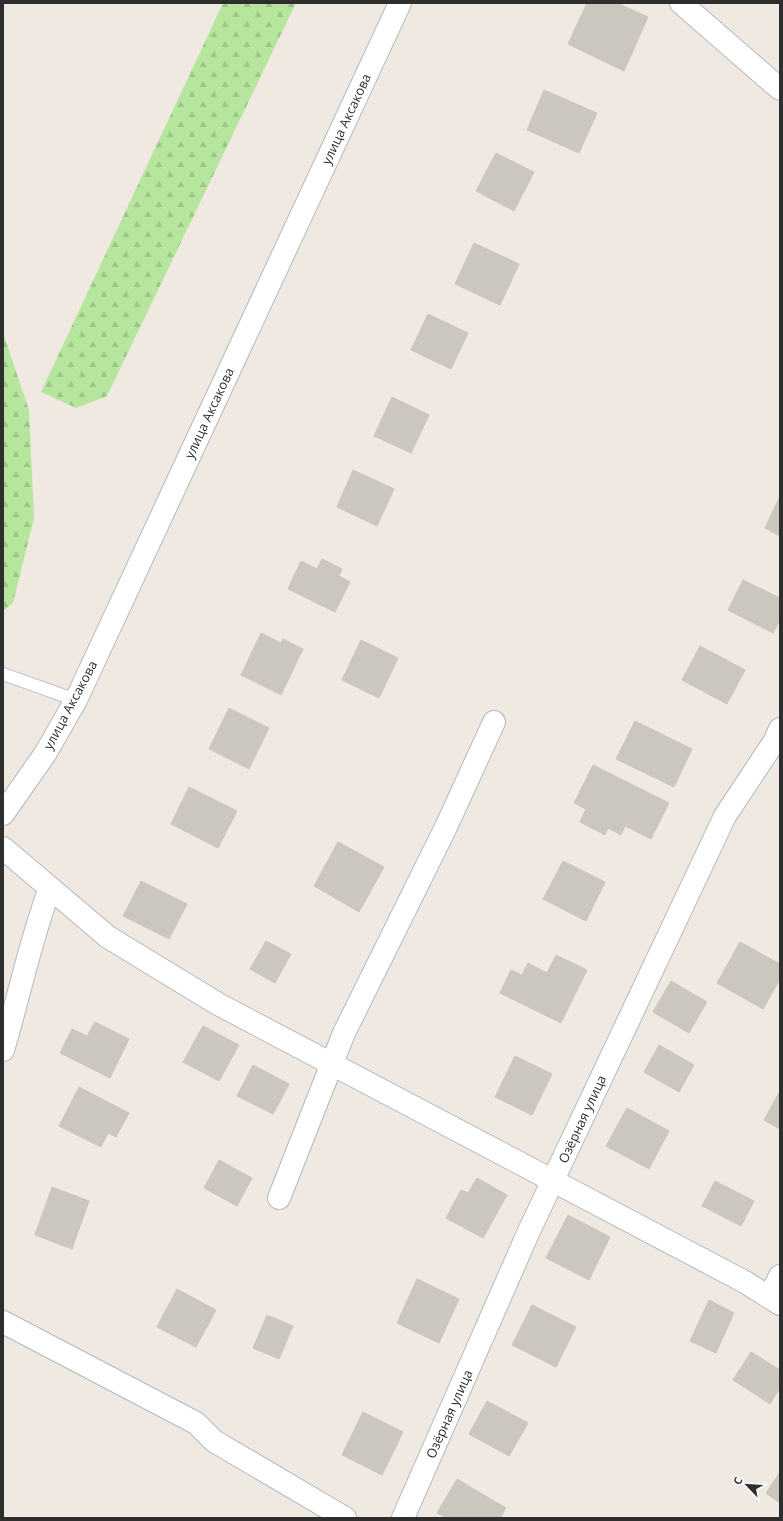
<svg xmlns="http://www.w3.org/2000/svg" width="783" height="1521" font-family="'Open Sans',sans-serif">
	<defs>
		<pattern id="forest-firs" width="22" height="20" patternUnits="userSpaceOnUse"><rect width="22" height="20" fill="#b6e59e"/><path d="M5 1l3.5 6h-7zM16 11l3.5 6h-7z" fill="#9dc588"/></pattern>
	</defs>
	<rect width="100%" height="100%" fill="#efe9e1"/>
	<path fill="url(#forest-firs)" d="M223 3H296L107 396 76 408 41 392Z
		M3 333 29 410 34 518 13 603 3 611Z"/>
	<path fill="#cbc7bf" stroke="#cbc5ba" d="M587 3H617L648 17 624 71 568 44Z
		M544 90 597 113 579 153 527 130Z
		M496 153 534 172 514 211 476 191Z
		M474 243 519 264 500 305 455 284Z
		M428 314 468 333 451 369 411 350Z
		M392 397 429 415 411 453 374 436Z
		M353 470 394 489 377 526 337 507Z
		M780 496V536L765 528Z
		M322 559 342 569 339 576 350 582 335 612 288 589 301 561 317 569Z
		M743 580 780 598V620L773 633 728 610Z
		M261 633 281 643 283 639 303 649 281 695 241 675Z
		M361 640 398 658 379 698 342 680Z
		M700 646 745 670 727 704 682 680Z
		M229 708 269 728 249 769 209 749Z
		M635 721 692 749 674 787 616 759Z
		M593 765 669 803 651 839 625 826 621 835 608 828 605 835 580 822 586 809 574 803Z
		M189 787 237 811 218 848 171 824Z
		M338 842 384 867 359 912 314 886Z
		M563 861 605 882 586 921 543 899Z
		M141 881 187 904 169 939 123 916Z
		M266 941 291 954 275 983 250 969Z
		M740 942 780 964V979L763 1009 717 983Z
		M556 955 587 970 561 1023 500 993 511 970 522 975 528 963 547 973Z
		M671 981 707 1002 689 1033 653 1012Z
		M95 1022 129 1039 110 1078 60 1053 72 1029 87 1036Z
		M203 1026 239 1045 219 1081 183 1062Z
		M659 1045 694 1065 679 1092 644 1072Z
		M515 1056 552 1074 532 1115 495 1097Z
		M253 1065 289 1084 273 1114 237 1096Z
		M79 1087 129 1113 116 1137 108 1133 101 1147 59 1126Z
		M780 1091V1129L764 1120Z
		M627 1108 669 1131 649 1169 606 1146Z
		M219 1160 252 1178 237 1206 204 1188Z
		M477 1178 507 1195 483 1238 446 1218 461 1190 468 1193Z
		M715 1181 754 1201 741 1226 702 1206Z
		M52 1187 89 1201 72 1249 35 1235Z
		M568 1215 610 1237 589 1280 546 1258Z
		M417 1279 459 1299 439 1343 397 1323Z
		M177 1289 216 1310 196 1347 157 1327Z
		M709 1300 734 1313 716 1353 690 1341Z
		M532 1305 576 1327 556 1367 512 1345Z
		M267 1315 293 1326 279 1359 253 1348Z
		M751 1352 780 1370V1388L770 1404 733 1380Z
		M487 1401 528 1423 509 1456 469 1434Z
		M363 1412 403 1432 382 1475 342 1455Z
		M780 1472V1503L766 1493Z
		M457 1479 506 1508 500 1518H447L437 1513Z"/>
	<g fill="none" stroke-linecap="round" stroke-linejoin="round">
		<defs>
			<path id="service" d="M3 674 76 700"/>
			<path id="minor" d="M681 3 780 89
				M3 848 108 937 218 1004 745 1282 780 1304
				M3 1050C19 997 30 941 50 888
				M279 1198 344 1033 446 827 494 722
				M769 1297 780 1276
				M3 1322 196 1423 214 1441 345 1518
				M403 1518 529 1231 725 816 774 742 780 729"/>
			<path id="tertiary" d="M3 814 45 754 76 700 400 3"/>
		</defs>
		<use href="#service" stroke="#b4b7c1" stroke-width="14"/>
		<use href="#minor" stroke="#b4b7c1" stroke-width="24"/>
		<use href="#tertiary" stroke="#b4b7c1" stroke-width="24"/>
		<use href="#service" stroke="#fff" stroke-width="12"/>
		<use href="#minor" stroke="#fff" stroke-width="22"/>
		<use href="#tertiary" stroke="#fff" stroke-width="22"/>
	</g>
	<g text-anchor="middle" stroke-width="3.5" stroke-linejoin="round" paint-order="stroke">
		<g font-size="13" fill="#2e2e2e" stroke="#fff">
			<text transform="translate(346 119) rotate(-65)" y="5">улица Аксакова</text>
			<text transform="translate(209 413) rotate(-65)" y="5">улица Аксакова</text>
			<text transform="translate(70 705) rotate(-62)" y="5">улица Аксакова</text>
			<text transform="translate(582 1119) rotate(-65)" y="5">Озёрная улица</text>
			<text transform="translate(449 1414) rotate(-66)" y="5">Озёрная улица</text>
		</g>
	</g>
	<rect width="783" height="1521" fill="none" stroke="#2e2e2e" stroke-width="8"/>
	<g transform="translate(747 1485) rotate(295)" stroke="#ffffff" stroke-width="3" paint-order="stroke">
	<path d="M0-3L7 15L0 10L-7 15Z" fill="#2e2e2e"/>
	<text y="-6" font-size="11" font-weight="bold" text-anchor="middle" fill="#2e2e2e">С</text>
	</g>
</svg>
